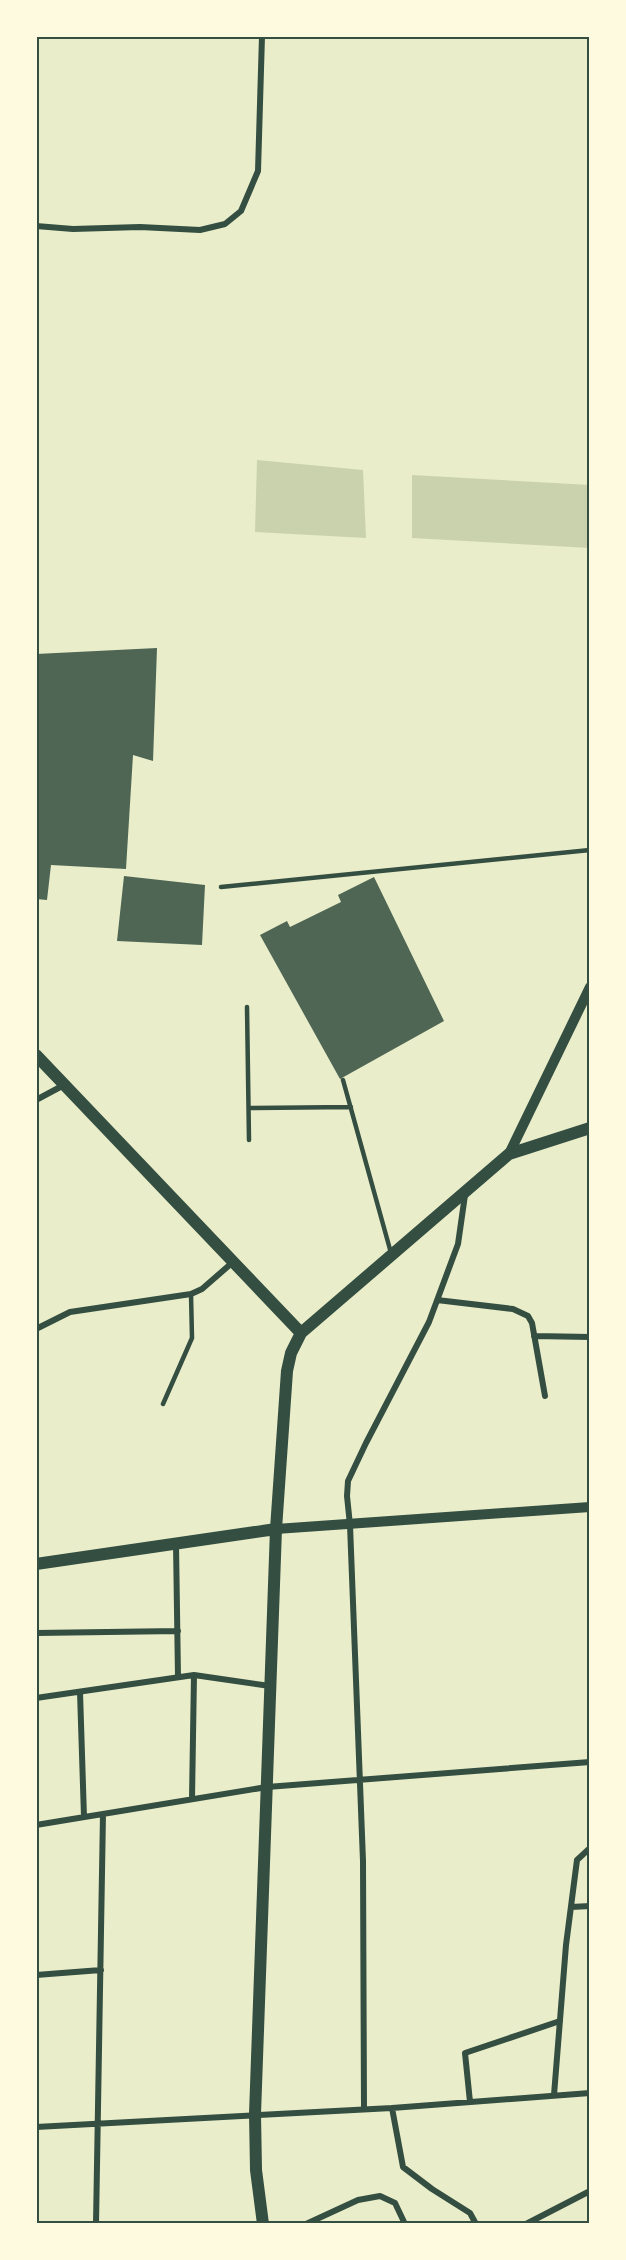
<svg xmlns="http://www.w3.org/2000/svg" width="626" height="2260" font-family="'Zilla Slab',serif">
	<rect width="100%" height="100%" fill="#e9edc9"/>
	<path fill="#cad2ad" d="M257 460 363 470 366 538 255 532Z
		M412 475 590 485V548L412 538Z"/>
	<path fill="#4f6655" d="M157 648 153 761 133 755 126 869 51 865 47 900 36 899V654Z
		M124 876 205 885 202 945 117 941Z
		M374 877 444 1021 340 1079 260 935 287 921 290 927 341 902 338 895Z"/>
	<g fill="none" stroke-linecap="round" stroke-linejoin="round">
		<path stroke="#344e41" stroke-width="4.5" d="M221 887 590 850
			M247 1007 249 1140
			M343 1080 391 1253
			M249 1108 351 1107
			M163 1404 192 1338 191 1294"/>
		<path stroke="#344e41" stroke-width="6" d="M36 226 73 229 140 227 200 230 225 224 241 211 258 171 262 36
			M36 1100 64 1085
			M437 1300 513 1309 528 1316 532 1323 545 1396
			M36 1329 70 1312 191 1294 202 1289 233 1262
			M534 1336 590 1337
			M176 1544 178 1677
			M36 1633 178 1631
			M194 1675 270 1686
			M80 1692 84 1817
			M36 1698 194 1675 192 1799
			M36 1825 267 1787 590 1762
			M571 1907 590 1906
			M36 1975 101 1970
			M554 2095 566 1945 577 1860 590 1848
			M470 2102 465 2053 560 2021
			M392 2108 403 2167 432 2189 470 2213 476 2224
			M364 2109 363 1861 350 1525 347 1496 348 1481 366 1443 429 1322 458 1244 465 1195
			M36 2127 392 2108 590 2093
			M96 2224 103 1814
			M306 2224 358 2200 380 2196 395 2203 405 2224
			M526 2224 590 2191"/>
		<path stroke="#344e41" stroke-width="10" d="M509 1154 590 987
			M276 1529 590 1507"/>
		<path stroke="#344e41" stroke-width="12" d="M36 1055 301 1333
			M36 1564 276 1529
			M263 2224 256 2170 255 2114 276 1529 287 1371 291 1353 301 1333 509 1154 590 1128"/>
	</g>
	<rect width="626" height="2260" fill="none" stroke="#fefae0" stroke-width="75"/>
	<rect x="38" y="38" width="550" height="2184" fill="none" stroke="#344e41" stroke-width="2"/>
</svg>
